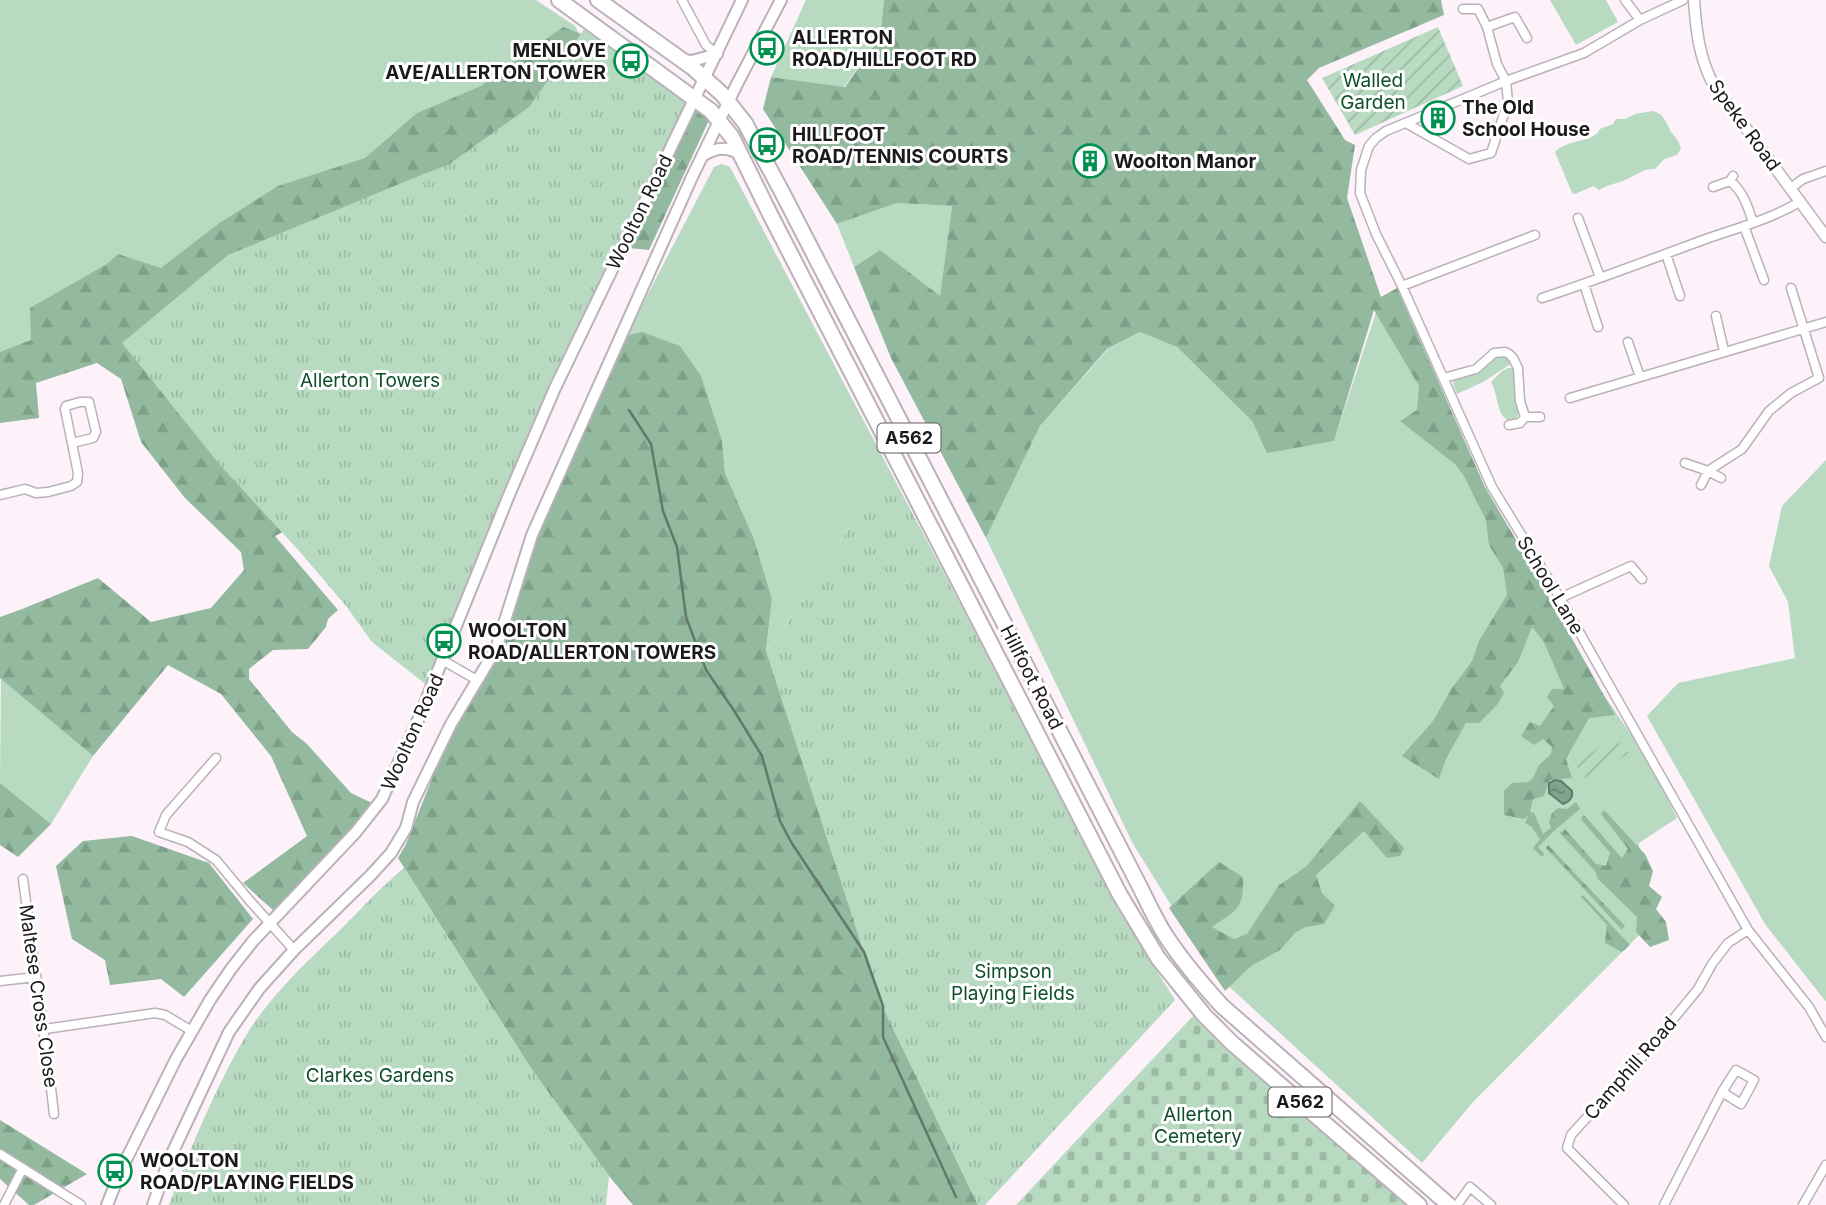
<svg xmlns="http://www.w3.org/2000/svg" width="1826" height="1205" font-family="Inter,sans-serif">
	<defs>
		<pattern id="forest-firs" width="22" height="20" patternUnits="userSpaceOnUse" patternTransform="scale(1.75)"><rect width="22" height="20" fill="#93ba9f"/><path d="M5 1l3.5 6h-7zM16 11l3.5 6h-7z" fill="#7e9f88"/></pattern>
		<pattern id="cemetery-stones" width="16" height="16" patternUnits="userSpaceOnUse" patternTransform="scale(1.75)"><rect width="16" height="16" fill="#b7dac1"/><path d="M2 7V4a2 2 0 0 1 4 0v3zM10 15v-3a2 2 0 0 1 4 0v3z" fill="#9dbaa5"/></pattern>
		<pattern id="park-tufts" width="24" height="20" patternUnits="userSpaceOnUse" patternTransform="scale(1.75)"><rect width="24" height="20" fill="#b7dac1"/><path d="M3 7l-1-3M5 7V3M7 7l1-3M15 17l-1-3M17 17v-4M19 17l1-3" fill="none" stroke="#9dbaa5"/></pattern>
		<pattern id="garden-furrows" width="10" height="10" patternUnits="userSpaceOnUse" patternTransform="scale(1.75)"><rect width="10" height="10" fill="#b7dac1"/><path d="M-1 1l2-2M0 10L10 0M9 11l2-2" fill="none" stroke="#9dbaa5"/></pattern>
		<pattern id="water-ripples" width="26" height="14" patternUnits="userSpaceOnUse" patternTransform="scale(1.75)"><rect width="26" height="14" fill="#7ea48a"/><path d="M2 4q2-2 4 0t4 0M15 11q2-2 4 0t4 0" fill="none" stroke="#668570"/></pattern>
	</defs>
	<rect width="100%" height="100%" fill="#fdf1fa"/>
	<path fill="#b7dac1" d="M0 0H536L575 26 579 34 0 391Z
		M806 0H884L880 37 844 87 771 77Z
		M1550 0H1606L1618 22 1576 45Z
		M1653 111C1663 114 1665 120 1669 128 1673 137 1678 136 1681 149L1677 155 1664 159 1655 169C1643 168 1637 175 1627 179 1617 184 1608 184 1599 190L1594 186 1575 194 1572 193 1555 152C1569 138 1594 143 1600 129L1613 124 1616 119H1625L1635 114Z
		M721 164 730 167 888 467 775 642 766 650 772 599 754 539 725 473 722 441 626 336 714 167Z
		M897 203 952 206 940 297 880 250 854 267 837 224Z
		M1381 297 1489 501 1592 678 1648 759 1677 818 1639 843 1644 930 1473 1102 1422 1163 1212 971 1133 844 986 538 1040 426 1108 349 1140 332 1177 347 1252 421 1267 452 1334 441Z
		M1498 355 1505 356 1512 363 1483 382 1457 394 1453 384 1454 380 1480 371 1492 358Z
		M1508 368H1514L1516 382V403L1519 411 1517 418 1510 421C1495 415 1499 395 1491 382L1502 371Z
		M1826 460V1002L1765 924 1647 716 1678 683 1795 658 1788 602 1769 566 1782 506Z
		M1 678 93 756 51 824 0 783Z"/>
	<path fill="url(#forest-firs)" d="M884 0H1441L1444 15 1319 68 1307 80 1345 140 1355 145 1347 198 1381 297 1397 288 1485 487 1525 555 1615 715 1589 718 1566 759 1572 778 1550 780 1544 796 1533 799 1530 812 1534 813 1543 834 1551 828 1549 822 1552 813 1558 808 1567 809 1576 802 1580 809 1555 830 1538 847 1544 854 1542 857 1533 848 1540 839 1531 826 1525 823 1528 816 1524 819 1504 815V791L1512 783 1528 782 1533 778 1539 765 1551 754 1552 747 1543 739 1534 745 1521 736 1530 722 1540 726 1554 706 1547 697 1552 689H1564L1544 642 1532 627 1518 662 1500 686 1504 693 1497 705 1479 723H1466L1446 759 1439 779 1402 756 1433 721 1452 688 1472 661 1479 641 1507 595 1503 568 1489 545 1486 520 1464 476 1455 464 1400 421 1417 410 1419 386 1374 310 1334 441 1267 453 1252 421 1177 347 1140 332 1107 349 1040 426 986 538 891 358 854 267 880 250 940 296 952 206 897 203 837 224 763 109 771 77 845 87 880 37Z
		M563 27 611 45 294 526 275 536 338 610 328 619 326 627 308 649 273 650 249 669V679L292 732 307 744 351 793 374 804 357 826 275 912 243 883 307 836 271 756 221 694 168 665 93 756 0 678V617L22 609 98 578 151 622 211 608 244 570 241 552 185 498 141 442 121 379 97 363 36 383 39 418 0 423V352L31 340 30 308 107 264 118 254 161 268 218 224 278 186 365 158 417 113 481 86Z
		M640 64 710 118 649 250 618 247Z
		M642 332 680 346 701 376 722 441 725 473 754 539 772 599 766 650 880 1001 978 1205H633L609 1176 530 1067 398 858 406 844 453 726 498 651 534 539 626 336Z
		M0 783 51 824 18 857 0 845Z
		M1360 801 1404 848 1400 856 1387 858 1364 831 1316 875 1322 893 1335 906 1324 924 1306 927 1296 932 1280 950 1251 966 1225 991 1169 908 1219 862 1243 877C1244 910 1236 910 1212 927L1234 939 1247 934 1279 885 1306 867Z
		M1604 810 1645 854 1653 871 1649 886 1662 897 1656 909 1666 922 1669 940 1650 947 1636 932 1637 917 1598 879 1595 871 1560 833 1565 829 1596 864 1606 866 1610 853 1581 819 1584 815 1622 858 1628 849 1601 814Z
		M132 836 209 863 253 919 184 997 161 979 110 985 105 960 72 939 56 866 83 841Z
		M1548 845 1625 926 1622 930 1546 848Z
		M1583 895 1630 945 1622 952 1605 943 1607 925 1581 897Z
		M0 1120 87 1174 34 1205H29L0 1179Z"/>
	<path fill="url(#cemetery-stones)" d="M1193 1016 1204 1027 1211 1030 1410 1205H1016Z"/>
	<path fill="url(#park-tufts)" d="M585 28 690 98 665 150 429 687 372 642 346 606 300 552 220 465 122 343 228 255 421 175 448 165 529 107Z
		M888 467 966 615 1119 911 1175 1000 985 1205H978L880 1001 766 650 775 642Z
		M404 868 530 1067 609 1176 606 1205H169C189 1151 215 1089 244 1039 269 996 307 962 343 927 363 907 382 886 404 868Z"/>
	<path fill="url(#garden-furrows)" d="M1438 27 1463 86 1355 135 1322 78Z
		M1614 737 1629 753 1587 781 1575 764Z"/>
	<path fill="url(#water-ripples)" stroke="#617a69" stroke-width="2" d="M1555 780 1561 781 1572 791C1573 798 1569 802 1563 804L1549 793V783Z"/>
	<g fill="none" stroke-linecap="round" stroke-linejoin="round">
		<path stroke="#617a69" stroke-width="2.5" d="M629 410 651 444 663 511 677 547 686 617 706 670 733 709 762 756 780 821 791 842 864 952 883 1006V1037L956 1197"/>
		<defs>
			<path id="minor" d="M682 0 706 45 717 54
				M1625 0 1640 20
				M1683 0 1640 20 1584 53 1506 81 1386 131 1376 138 1369 146 1361 170 1360 193 1376 234 1402 286 1492 487 1560 598 1748 930 1809 1007 1826 1037
				M1487 27 1515 17 1527 38
				M1406 123 1469 159 1491 153 1508 102 1506 81 1497 64 1487 27 1478 9H1463
				M1730 181C1743 191 1748 207 1753 222
				M1713 187 1730 181 1733 176
				M1791 188 1803 179 1826 171
				M1578 218 1600 277
				M1744 226 1764 280
				M1666 254 1680 296
				M1584 284 1598 327
				M1402 286 1535 235
				M1542 298C1597 280 1651 259 1706 239 1737 228 1772 219 1801 201
				M1716 316 1724 351
				M1628 342 1640 377
				M1444 378 1476 369 1494 353 1505 352 1509 354 1513 358 1518 368 1520 401 1525 417
				M1570 398 1826 322
				M1509 425 1520 423 1525 417H1540
				M1685 463 1708 471 1721 478
				M1701 485 1708 471 1742 449 1769 411 1791 393 1819 378 1791 288
				M0 495 25 489 36 493 48 492 71 486 77 482 78 473 65 409 66 406 80 402H89L96 432 93 438 72 443
				M1560 598 1631 566 1642 579
				M442 660 477 680
				M216 758 166 815 159 832 188 842 216 860 250 901 294 950
				M23 879C33 957 45 1035 54 1114
				M0 981 36 977
				M45 1029 155 1013 165 1015 192 1031
				M0 1154 81 1205
				M4 1205 23 1168
				M1457 1205 1470 1187 1491 1205
				M1624 1205 1567 1148 1571 1135 1643 1056 1698 989 1712 964 1728 943 1748 930
				M1664 1205 1722 1092 1736 1070 1754 1080 1741 1104 1722 1092
				M1803 1205 1826 1165"/>
			<path id="tertiary" d="M1694 0C1696 30 1699 56 1712 82L1826 237"/>
			<path id="secondary" d="M682 60 692 61 717 54
				M704 155C717 147 729 146 742 156
				M107 1205 121 1170 176 1059 210 1000 231 969 253 941 356 832 382 799 418 720 509 495 555 388 742 0
				M153 1205 169 1160 229 1032 259 989 294 950 370 876 391 853 406 828 413 802 451 724 496 649 532 535 692 177 738 82 781 0"/>
			<path id="trunk" d="M559 0 711 111 732 137 771 216 1120 895 1158 958 1204 1015 1232 1043 1419 1205
				M598 0 693 68 722 94 745 123 783 194 1140 887C1148 903 1156 921 1166 936 1182 961 1202 984 1222 1006L1449 1205"/>
		</defs>
		<use href="#minor" stroke="#bbb1b9" stroke-width="11"/>
		<use href="#tertiary" stroke="#bbb1b9" stroke-width="13"/>
		<use href="#secondary" stroke="#bbb1b9" stroke-width="14"/>
		<use href="#trunk" stroke="#bbb1b9" stroke-width="18"/>
		<use href="#minor" stroke="#fff" stroke-width="8"/>
		<use href="#tertiary" stroke="#fff" stroke-width="10"/>
		<use href="#secondary" stroke="#fff" stroke-width="10"/>
		<use href="#trunk" stroke="#fff" stroke-width="14"/>
	</g>
	<defs>
		<symbol id="bus-ring" viewBox="-11 -11 22 22"><circle r="9.5" fill="#fff" stroke="#009150" stroke-width="1.5"/><path d="M-5-6H5V4H4V6H2V4H-2V6H-4V4H-5ZM-3.5-4V0h7V-4ZM-3.5 1.2v1.5H-2V1.2ZM2 1.2v1.5H3.5V1.2Z" fill="#009150"/></symbol>
		<symbol id="building-ring" viewBox="-11 -11 22 22"><circle r="9.5" fill="#fff" stroke="#009150" stroke-width="1.5"/><path d="M-4-6H4V6H1V3H-1V6H-4ZM-2.5-4.3h1.7v1.8h-1.7ZM.8-4.3h1.7v1.8H.8ZM-2.5-1h1.7V.8h-1.7ZM.8-1h1.7V.8H.8Z" fill="#009150"/></symbol>
	</defs>
	<g fill-rule="evenodd">
		<use href="#bus-ring" x="748" y="29" width="38" height="38"/>
		<use href="#bus-ring" x="612" y="42" width="38" height="38"/>
		<use href="#building-ring" x="1419" y="99" width="38" height="38"/>
		<use href="#bus-ring" x="748" y="126" width="38" height="38"/>
		<use href="#building-ring" x="1071" y="142" width="38" height="38"/>
		<use href="#bus-ring" x="425" y="622" width="38" height="38"/>
		<use href="#bus-ring" x="96" y="1152" width="38" height="38"/>
	</g>
	<g text-anchor="middle" stroke-width="6" stroke-linejoin="round" paint-order="stroke">
		<g fill="#fff" stroke="#605d5f" stroke-width="2">
			<rect x="877.5" y="423.5" width="63" height="29" rx="5"/>
			<rect x="1268.5" y="1087.5" width="63" height="29" rx="5"/>
		</g>
		<g font-size="18" font-weight="bold" fill="#1c181b">
			<text x="909" y="444">A562</text>
			<text x="1300" y="1108">A562</text>
		</g>
		<g font-size="19" font-weight="bold" fill="#1c181b" stroke="#fff" text-anchor="start">
			<text x="792" y="44">ALLERTON<tspan x="792" dy="22">ROAD/HILLFOOT RD</tspan></text>
			<text x="606" y="57" text-anchor="end">MENLOVE<tspan x="606" dy="22">AVE/ALLERTON TOWER</tspan></text>
			<text x="1462" y="114">The Old<tspan x="1462" dy="22">School House</tspan></text>
			<text x="792" y="141">HILLFOOT<tspan x="792" dy="22">ROAD/TENNIS COURTS</tspan></text>
			<text x="1114" y="168">Woolton Manor</text>
			<text x="468" y="637">WOOLTON<tspan x="468" dy="22">ROAD/ALLERTON TOWERS</tspan></text>
			<text x="140" y="1167">WOOLTON<tspan x="140" dy="22">ROAD/PLAYING FIELDS</tspan></text>
		</g>
		<g font-size="19" fill="#0e4f2c" stroke="#fff">
			<text x="1373" y="87">Walled<tspan x="1373" dy="22">Garden</tspan></text>
			<text x="370" y="387">Allerton Towers</text>
			<text x="1013" y="978">Simpson<tspan x="1013" dy="22">Playing Fields</tspan></text>
			<text x="380" y="1082">Clarkes Gardens</text>
			<text x="1198" y="1121">Allerton<tspan x="1198" dy="22">Cemetery</tspan></text>
		</g>
		<g font-size="19" fill="#1c181b" stroke="#fff">
			<text transform="translate(1745 125) rotate(54)" y="7">Speke Road</text>
			<text transform="translate(639 212) rotate(-64)" y="7">Woolton Road</text>
			<text transform="translate(1551 585) rotate(59)" y="7">School Lane</text>
			<text transform="translate(1032 677) rotate(63)" y="7">Hillfoot Road</text>
			<text transform="translate(412 732) rotate(-66)" y="7">Woolton Road</text>
			<text transform="translate(39 996) rotate(82)" y="7">Maltese Cross Close</text>
			<text transform="translate(1630 1068) rotate(-49)" y="7">Camphill Road</text>
		</g>
	</g>
</svg>
